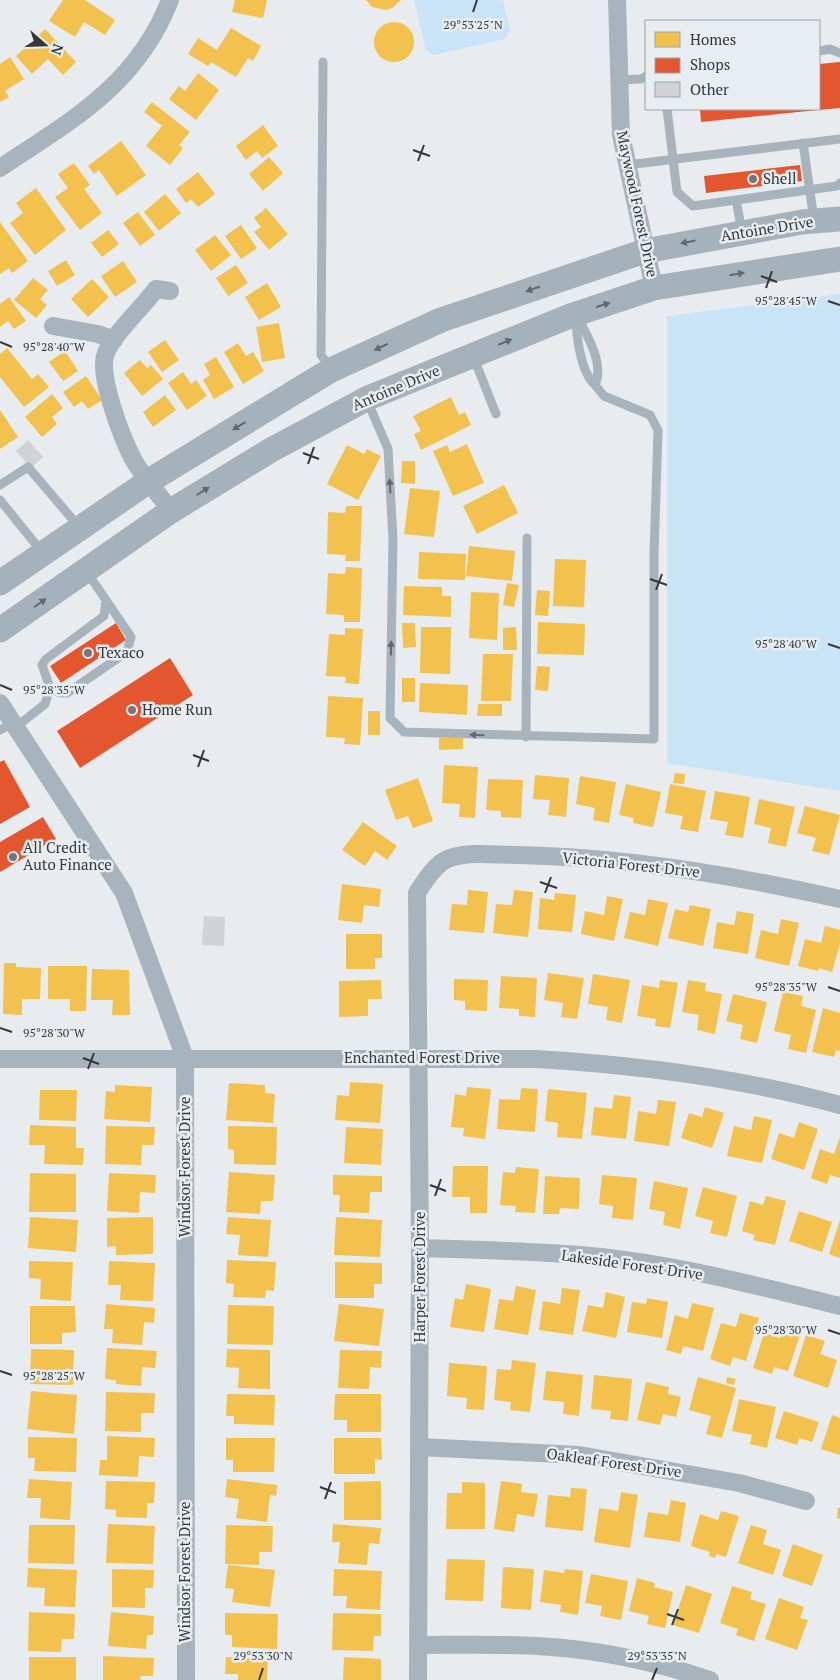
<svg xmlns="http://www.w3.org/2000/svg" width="840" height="1680" font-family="'PT Serif',serif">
	<rect width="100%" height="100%" fill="#e9ecef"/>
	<path fill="#cae4f7" d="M414 0H503L510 30 505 39 434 55 426 50Z
		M840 294V791L667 763V316Z"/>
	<path fill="#f2c14e" d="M63 0H85L115 20 105 35 84 22 75 37 49 21Z
		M235 0H267L263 18 232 12Z
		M366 0H401L392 8 386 10 372 7Z
		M374 42a20 20 0 1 1 40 0a20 20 0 1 1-40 0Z
		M231 28 261 46 253 61 248 58 236 77 211 62 208 66 188 54 198 38 217 50Z
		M45 29 76 62 63 75 48 59 32 74 16 56Z
		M10 57 24 79 5 91 9 97 0 102V64Z
		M198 73 219 90 196 120 169 99 179 86 185 91Z
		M152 102 190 132 179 145 183 148 170 165 146 146 162 126 144 112Z
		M263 125 278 146 262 158 257 151 246 160 236 146Z
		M121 141 146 175 117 196 99 170 94 174 88 166Z
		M269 157 283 173 263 191 249 174Z
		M74 163 90 185 84 189 102 213 80 230 55 197 68 188 58 174Z
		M198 172 215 194 198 207 191 199 186 203 176 189Z
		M36 188 66 230 35 255 10 223 23 213 16 203Z
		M165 194 181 213 159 231 144 212Z
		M266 208 288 234 269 250 254 232 261 227 254 218Z
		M138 212 155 235 140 246 123 223Z
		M0 222 28 261 12 273 9 268 0 274Z
		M241 225 257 248 241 259 225 236Z
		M108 230 119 244 102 257 91 243Z
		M215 235 231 255 211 271 195 250Z
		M66 260 75 275 57 286 48 271Z
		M123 261 137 282 115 297 101 276Z
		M236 265 248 283 228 296 216 278Z
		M33 278 48 290 40 299 47 305 36 318 14 300Z
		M92 279 109 297 88 317 71 299Z
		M267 283 281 307 259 320 245 297Z
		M9 297 26 321 14 329 8 321 0 327V304Z
		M279 323 285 358 262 362 256 327Z
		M165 340 179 360 162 372 148 352Z
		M238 343 246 356 253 352 264 371 243 384 224 352Z
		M7 348 32 379 38 374 49 387 24 407 0 377V354Z
		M65 351 78 371 63 381 49 362Z
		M216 357 234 387 214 399 203 380 210 375 204 364Z
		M140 360 147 368 151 365 163 379 142 396 124 373Z
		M183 372 191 384 196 380 207 396 187 410 168 383Z
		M86 376 102 400 88 409 82 401 74 407 63 392Z
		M52 394 63 408 52 417 57 424 42 437 25 417Z
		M165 395 176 410 153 427 143 412Z
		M451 397 459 415 465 412 471 425 421 450 414 434 421 431 413 416Z
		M0 410 18 437 0 449Z
		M467 444 484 483 453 496 433 451 447 445 450 452Z
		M347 445 364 454 367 449 381 456 358 500 327 484Z
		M402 461H415V484L401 483Z
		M504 485 518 513 477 534 463 506Z
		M410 488 440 491 434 537 404 534Z
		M346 506H362L360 561H345L346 555 327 554 328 512 345 513Z
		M469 546 515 551 512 581 466 576Z
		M419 552 466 554 465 580 418 579Z
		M555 559 586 560 584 607 553 606Z
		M346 567 362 568 360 622H344V615L326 614 328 573 345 574Z
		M507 583 519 585 514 607 503 605Z
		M404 586 442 587V596H451V617L403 615Z
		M537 590 550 591 548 616 535 615Z
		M471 592 499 593 497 640 469 638Z
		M538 622 585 624 584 655 537 654Z
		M402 623H415L416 647 403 648Z
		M421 627H451L450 674 420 673Z
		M516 627 517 650H503V628Z
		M345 628 363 629 359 684 345 683 346 677 326 676 329 634 345 635Z
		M483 654H513L511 701H481Z
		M537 666 550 667 548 691 535 690Z
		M402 678H415V702H402Z
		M420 683 468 685 467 715 419 712Z
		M328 696 363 698 360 745 344 744 345 738 326 737Z
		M478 704H502V716H477Z
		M368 711H380V735H368Z
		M463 737V749L439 750V738Z
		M444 765 478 767 475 818 459 817 460 804 442 803Z
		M675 773 685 774 684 784 673 783Z
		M535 775 569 778 566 817 548 815 550 800 533 799Z
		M580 776 616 782 609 823 593 820 595 808 576 804Z
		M418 778 433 821 413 828 408 816 396 820 385 790Z
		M488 779 523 780 521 818 501 817V811L486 810Z
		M626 784 661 792 653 827 633 823 634 818 619 815Z
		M670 784 706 791 698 832 680 829 683 816 665 813Z
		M715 791 750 797 743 838 725 835 728 822 710 819Z
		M759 799 795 807 786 847 768 843 771 828 754 824Z
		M805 806 840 815 829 855 812 851 816 838 797 833Z
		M363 822 397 846 387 860 375 851 365 866 342 850Z
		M342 884 381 889 379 907 364 905 362 923 338 920Z
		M468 890 488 892 484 933 449 930 452 904 467 905Z
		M514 890 533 892 528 937 493 933 496 904 512 905Z
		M555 893 576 895 572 932 538 929 540 898 554 900Z
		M607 896 623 899 614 941 581 934 585 911 604 915Z
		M648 899 668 903 658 946 624 938 630 912 645 915Z
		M690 905 711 909 703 946 668 938 675 909 688 912Z
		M737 911 754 914 748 954 713 948 717 922 734 925Z
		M781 919 799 923 789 966 755 958 761 930 778 934Z
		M825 926 840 930V944L832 972 819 968 818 971 798 966 805 939 821 943Z
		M346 934H382V958H375V969H346Z
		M4 963H16V967L41 968 40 999H22V1015L3 1014Z
		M48 966H87L86 1011H70V999H48Z
		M92 969 129 970 130 1015H112L113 1000H91Z
		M548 973 584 978 577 1019 561 1017 563 1003 544 1000Z
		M593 974 630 980 622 1023 606 1020 608 1007 588 1004Z
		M501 976 537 978 535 1017 519 1016V1009L499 1008Z
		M454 979 488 980 487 1011 465 1010V1001L454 1000Z
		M381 980 382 999H368V1016L339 1017V981Z
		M660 980 678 983 670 1028 655 1026 656 1019 637 1016 642 985 659 988Z
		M688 980 706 983 705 991 722 994 715 1034 697 1030 699 1015 682 1012Z
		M783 992 803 996 801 1006 816 1010 806 1053 788 1049 791 1035 774 1031Z
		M733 994 767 1002 757 1043 740 1039 743 1025 726 1021Z
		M823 1008 840 1013V1051L836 1050 834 1057 812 1052Z
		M350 1082 383 1084 380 1123 335 1120 337 1095 349 1096Z
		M229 1083 265 1085V1093L275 1094 273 1123 226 1120Z
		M115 1085 152 1087 150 1122 104 1119 106 1091 115 1092Z
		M467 1087 491 1089 485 1139 463 1136 464 1128 451 1127 455 1094 466 1096Z
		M521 1088 538 1089 535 1132 497 1129 499 1099 520 1100Z
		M548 1089 587 1093 582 1139 557 1137 558 1123 545 1121Z
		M40 1090H77L76 1121 39 1120Z
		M614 1095 631 1097 626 1139 591 1135 594 1107 612 1109Z
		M658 1100 676 1102 669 1146 634 1141 638 1111 656 1114Z
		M705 1107 724 1113 712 1148 681 1138 689 1113 702 1117Z
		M754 1116 772 1120 762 1163 727 1156 734 1126 751 1130Z
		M799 1122 818 1129 804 1170 771 1159 779 1133 794 1138Z
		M30 1125 76 1127V1148H84L83 1165 44 1164 45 1145H29Z
		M106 1126 155 1127 154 1145H142L141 1165 105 1164Z
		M228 1126 277 1127 276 1165 234 1164V1150L228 1149Z
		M346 1127 383 1129 381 1165 344 1163Z
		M840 1137V1178L830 1175 827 1184 811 1178 820 1149 834 1154Z
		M453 1166H488L487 1213H470V1197H452Z
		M516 1167 539 1169 535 1213 515 1212 516 1206 500 1205 503 1172 515 1173Z
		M229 1172 275 1175 273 1201H261L260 1214 226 1212Z
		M30 1173 76 1174V1212H29Z
		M109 1173 156 1175 155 1193 140 1192 139 1213 107 1211Z
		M333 1175 382 1176V1192H370L369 1213 339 1212 340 1195H333Z
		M602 1175 637 1178 633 1220 612 1218 613 1206 599 1204Z
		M545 1176 580 1178 579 1209 560 1208 559 1214H543Z
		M654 1181 688 1188 680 1229 663 1225 665 1212 649 1209Z
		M703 1187 737 1196 727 1237 710 1233 713 1221 695 1216Z
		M766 1196 786 1201 775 1245 753 1240 755 1235 742 1231 750 1201 763 1205Z
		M799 1211 832 1222 822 1252 789 1241Z
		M30 1217 78 1220 76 1252 28 1248Z
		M153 1217V1254L116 1255V1246L107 1247V1218Z
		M228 1217 271 1220 268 1257 238 1255 240 1235 226 1234Z
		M336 1217 382 1220 380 1257 334 1255Z
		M840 1220V1258L829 1254Z
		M227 1260 276 1262 274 1291 266 1290 265 1298 233 1297 234 1284 226 1283Z
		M29 1261 73 1262 71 1301 40 1299 41 1279 29 1278Z
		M109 1261 155 1263 153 1301 120 1300 121 1285H108Z
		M335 1262 382 1263V1284H374V1298H335Z
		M466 1284 491 1289 484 1332 450 1327 455 1298 463 1300Z
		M516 1286 536 1290 528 1335 494 1329 499 1299 513 1301Z
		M562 1288 580 1290 573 1335 539 1330 543 1301 560 1304Z
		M606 1292 625 1297 616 1338 582 1331 588 1305 603 1308Z
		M647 1298 668 1302 662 1338 627 1332 632 1302 646 1304Z
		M692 1303 714 1308 703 1351 683 1346 681 1354 666 1350 675 1315 688 1319Z
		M106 1304 155 1308 154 1323 144 1322 142 1345 112 1343 113 1329H104Z
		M339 1304 384 1309 379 1346 334 1341Z
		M228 1305 274 1306 273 1345 227 1344Z
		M30 1306H75L76 1332 62 1333V1344H30Z
		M740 1313 759 1318 746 1361 733 1357 730 1366 710 1359 721 1323 736 1327Z
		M785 1323 802 1329 788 1371 774 1367 772 1374 753 1368 764 1333 780 1338Z
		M806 1335 825 1341 820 1354 837 1360 828 1388 793 1376Z
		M107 1348 157 1351 155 1368 142 1367 141 1386 116 1384V1380L105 1379Z
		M31 1349 74 1350 73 1385 30 1384Z
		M227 1349 270 1350V1389L238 1388 239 1368 226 1367Z
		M340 1350 382 1351 381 1368 370 1367 369 1389 338 1388Z
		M512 1360 536 1363 530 1412 510 1410 511 1402 494 1400 497 1369 511 1370Z
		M449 1363 487 1366 484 1410 466 1409 467 1398 447 1396Z
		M546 1371 583 1375 579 1416 563 1414 564 1402 543 1400Z
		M594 1375 632 1379 628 1421 610 1419 611 1411 591 1409Z
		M698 1377 736 1388 722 1438 706 1434 711 1416 689 1410Z
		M727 1377 736 1379 734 1385 726 1383Z
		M646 1382 669 1387 668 1394 681 1397 676 1417 663 1414 660 1425 637 1420Z
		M31 1391 77 1395 74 1434 27 1429Z
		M106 1392 155 1393 154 1413H141V1432L105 1431Z
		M227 1394 275 1395 274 1425 234 1424V1416H226Z
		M335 1394H381V1432H347V1420H334Z
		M739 1399 776 1407 767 1448 750 1444 752 1435 732 1431Z
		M784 1411 819 1422 812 1442 799 1438 797 1445 775 1438Z
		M832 1415 840 1418V1455L821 1449Z
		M107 1436 155 1438 154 1457 139 1456 138 1477 99 1475 100 1460H107Z
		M28 1437 77 1438 76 1472 34 1471 35 1458H28Z
		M226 1438H275L274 1472H233V1460H226Z
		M334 1438H381L382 1460 375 1459V1474H334Z
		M29 1479 72 1482 70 1520 40 1518 41 1498H27Z
		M227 1479 277 1485 276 1496 270 1495 267 1522 236 1518 239 1499 225 1497Z
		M106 1481 155 1482 154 1503H147V1518L116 1517V1510L105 1509Z
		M381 1481V1520H344V1482Z
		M501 1481 522 1484 521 1492 538 1494 534 1517 517 1514 514 1532 494 1529Z
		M462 1482 485 1483V1529H446L447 1493H462Z
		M571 1488 587 1489 583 1531 545 1527 548 1495 570 1497Z
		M621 1492 638 1495 630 1548 594 1542 599 1508 618 1511Z
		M671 1500 686 1503 680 1542 644 1537 648 1512 668 1515Z
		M838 1507 840 1508V1519L837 1518Z
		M721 1511 739 1516 726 1557 716 1554 715 1558 709 1556 710 1552 691 1546 700 1514 718 1520Z
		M108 1524 155 1526 153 1564 106 1563Z
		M333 1524 381 1528 379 1544 369 1543 367 1565 338 1563 340 1542H332Z
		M29 1525H75L74 1564 28 1563Z
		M226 1525 273 1526 272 1552H259V1565L225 1564Z
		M751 1525 767 1530 763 1544 781 1550 773 1575 738 1563Z
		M793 1544 823 1555 812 1586 782 1576Z
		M447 1559 485 1560 483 1601 445 1600Z
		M228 1565 275 1570 270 1607 232 1602 234 1589 225 1588Z
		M503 1567 534 1569 531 1610 501 1608Z
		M28 1568 77 1570 75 1607 44 1606 45 1588 27 1587Z
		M112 1569 154 1570 153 1588H145V1608L112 1607Z
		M334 1569 382 1571 380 1610 346 1608 347 1596H333Z
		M565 1569 583 1571 578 1615 560 1612 561 1605 540 1602 544 1570 564 1573Z
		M591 1574 628 1581 621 1620 600 1616 602 1606 585 1603Z
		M637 1578 655 1583 654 1587 673 1592 665 1628 647 1624 649 1616 629 1611Z
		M686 1585 712 1594 699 1633 673 1625Z
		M732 1586 752 1592 750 1599 766 1604 754 1641 736 1635 738 1629 720 1623Z
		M779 1598 804 1607 800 1618 808 1620 797 1650 765 1639Z
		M29 1612 75 1614 74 1639H62L61 1652 28 1651Z
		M111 1612 154 1616 153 1635H147L146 1649 108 1646Z
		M225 1613 278 1614 277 1649 232 1647V1635H225Z
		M333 1613 381 1614V1636H374L373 1651 332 1650Z
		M103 1656 154 1658 153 1676H141L140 1680H103Z
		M29 1657H76V1680H29Z
		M226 1657 268 1659 267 1680H238V1674H225Z
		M344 1657 381 1659V1680H343Z"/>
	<path fill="#e4572e" d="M840 62V108L819 110V64Z
		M700 109H818V110L701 122Z
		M800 165 802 181 706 193 704 176Z
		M116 623 126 640 61 683 50 666Z
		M170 658 193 695 80 768 57 731Z
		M4 760 30 807 0 824V762Z
		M43 817 56 839 0 872V842Z"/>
	<path fill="#d1d3d5" d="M28 440 43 457 31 468 16 451Z
		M204 916 225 917 224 946 202 945Z"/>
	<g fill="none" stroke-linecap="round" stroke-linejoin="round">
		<path stroke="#a8b4bd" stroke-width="9" d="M819 51 830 49 840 53
			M323 62 321 355 331 369
			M619 80 641 79 646 76
			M667 109 677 192 693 206 837 186 840 183
			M803 143 814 220
			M627 165 840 139
			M736 200 742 232
			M576 314C586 333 605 364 595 385 580 371 576 334 576 314Z
			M473 356 496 414
			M367 400 388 449 393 539 390 718 404 732 654 739V555L658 430 650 415 604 396 595 385
			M0 485 28 467 80 528
			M0 500 42 552
			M49 687 60 693H67L127 652 131 637 106 600
			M16 727 45 704 50 688 42 665 46 659 104 616 106 600 86 571
			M0 730 13 723
			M526 737 527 538"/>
		<path stroke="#a8b4bd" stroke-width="18" d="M617 0 621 135 654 288
			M0 168C72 120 137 85 170 0
			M170 291 156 289C143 307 110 337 105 356 99 378 122 438 133 459 143 477 159 494 171 511
			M53 326 98 334 114 340
			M0 703 124 893 185 1058 186 1680
			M0 1059H536C638 1065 741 1078 840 1105
			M420 1248C477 1250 534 1251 591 1256 675 1264 758 1286 840 1306
			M419 1447 579 1455 739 1483 806 1501
			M418 1645C458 1645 498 1644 537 1646 595 1649 656 1662 710 1680
			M418 1680 420 1248 417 893C424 882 436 862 450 858 470 851 496 855 518 855 626 857 734 875 840 899"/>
		<path stroke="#a6b2bb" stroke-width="25" d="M0 583 149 481 331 370 441 320 645 251 802 222 840 219
			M0 630 171 511 271 450 368 398 570 316 654 288 840 259"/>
	</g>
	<defs><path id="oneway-solid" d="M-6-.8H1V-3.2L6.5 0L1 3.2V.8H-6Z" transform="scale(1.25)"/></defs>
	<g fill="#62686d">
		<use href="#oneway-solid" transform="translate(688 242) rotate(169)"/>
		<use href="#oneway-solid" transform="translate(737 274) rotate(-10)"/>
		<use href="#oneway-solid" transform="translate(533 289) rotate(161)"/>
		<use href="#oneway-solid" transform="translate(603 305) rotate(-18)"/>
		<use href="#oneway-solid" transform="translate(505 342) rotate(-22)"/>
		<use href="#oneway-solid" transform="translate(381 347) rotate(155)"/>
		<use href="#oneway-solid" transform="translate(239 426) rotate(149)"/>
		<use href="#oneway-solid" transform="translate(203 491) rotate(-32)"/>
		<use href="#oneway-solid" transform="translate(40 603) rotate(-35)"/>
	</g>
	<g fill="#63696e">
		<use href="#oneway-solid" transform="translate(390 486) rotate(-93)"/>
		<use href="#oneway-solid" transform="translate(391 648) rotate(-89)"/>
		<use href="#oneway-solid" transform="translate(477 735) rotate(-178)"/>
	</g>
	<path fill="none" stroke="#353739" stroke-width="2" d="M473 12 477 0M413 150 430 156M418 161 424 145M761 276 777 282M766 288 772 271M828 301 840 305M0 342 12 347M303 453 319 459M308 464 314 447M650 579 667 585M656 590 662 574M828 644 840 648M0 685 12 690M193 755 209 761M198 767 204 750M540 882 557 888M545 893 551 877M828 987 840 991M0 1028 12 1032M83 1058 99 1064M88 1069 94 1053M430 1185 446 1191M435 1196 441 1179M828 1330 840 1334M0 1371 12 1375M320 1487 336 1493M325 1499 331 1482M667 1614 684 1620M672 1625 678 1609M259 1680 263 1668M652 1680 657 1668"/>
	<g fill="#747679" stroke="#e7edf1" stroke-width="2">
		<circle cx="753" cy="179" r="5"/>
		<circle cx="88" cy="653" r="5"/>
		<circle cx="132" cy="710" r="5"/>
		<circle cx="13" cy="857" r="5"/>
	</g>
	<g text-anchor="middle" stroke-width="5" stroke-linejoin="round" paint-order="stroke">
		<g font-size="15" fill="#353739" stroke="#e7edf1" text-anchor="start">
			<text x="763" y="184">Shell</text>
			<text x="98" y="658">Texaco</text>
			<text x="142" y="715">Home Run</text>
			<text x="23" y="853">All Credit<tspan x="23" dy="17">Auto Finance</tspan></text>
		</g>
		<g font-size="15" fill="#353739" stroke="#e7edf1">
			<text transform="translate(637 204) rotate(78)" y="5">Maywood Forest Drive</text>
			<text transform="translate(767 229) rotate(-9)" y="5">Antoine Drive</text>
			<text transform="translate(396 388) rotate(-23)" y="5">Antoine Drive</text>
			<text transform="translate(631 865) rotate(6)" y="5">Victoria Forest Drive</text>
			<text x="422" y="1063">Enchanted Forest Drive</text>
			<text transform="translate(185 1167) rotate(-90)" y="5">Windsor Forest Drive</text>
			<text transform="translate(632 1265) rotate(8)" y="5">Lakeside Forest Drive</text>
			<text transform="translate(420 1277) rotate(-90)" y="5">Harper Forest Drive</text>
			<text transform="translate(614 1463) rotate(8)" y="5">Oakleaf Forest Drive</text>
			<text transform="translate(185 1572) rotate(-90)" y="5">Windsor Forest Drive</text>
		</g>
	</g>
	<g font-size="12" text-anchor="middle" fill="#353739" stroke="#e7edf1" stroke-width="5" stroke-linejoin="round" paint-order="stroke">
		<text x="473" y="29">29°53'25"N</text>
		<text x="786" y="305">95°28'45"W</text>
		<text x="54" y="351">95°28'40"W</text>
		<text x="786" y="648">95°28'40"W</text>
		<text x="54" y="694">95°28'35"W</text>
		<text x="786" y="991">95°28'35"W</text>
		<text x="54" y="1037">95°28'30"W</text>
		<text x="786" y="1334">95°28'30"W</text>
		<text x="54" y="1380">95°28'25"W</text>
		<text x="263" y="1660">29°53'30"N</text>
		<text x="657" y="1660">29°53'35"N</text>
	</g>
	<rect x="645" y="20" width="175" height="90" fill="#e7edf1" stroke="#a0a4a7"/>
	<rect x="655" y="32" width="25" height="15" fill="#f2c14e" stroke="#a0a4a7"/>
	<text x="690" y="45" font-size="15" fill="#353739">Homes</text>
	<rect x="655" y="58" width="25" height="15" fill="#e4572e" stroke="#a0a4a7"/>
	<text x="690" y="70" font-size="15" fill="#353739">Shops</text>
	<rect x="655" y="82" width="25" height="15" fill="#d1d3d5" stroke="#a0a4a7"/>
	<text x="690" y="95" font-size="15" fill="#353739">Other</text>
	<g transform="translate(45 45) rotate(110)" stroke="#e7edf1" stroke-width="4" paint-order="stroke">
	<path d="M0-4L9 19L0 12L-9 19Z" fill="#353739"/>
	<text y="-8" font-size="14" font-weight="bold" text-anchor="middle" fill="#353739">N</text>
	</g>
</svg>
